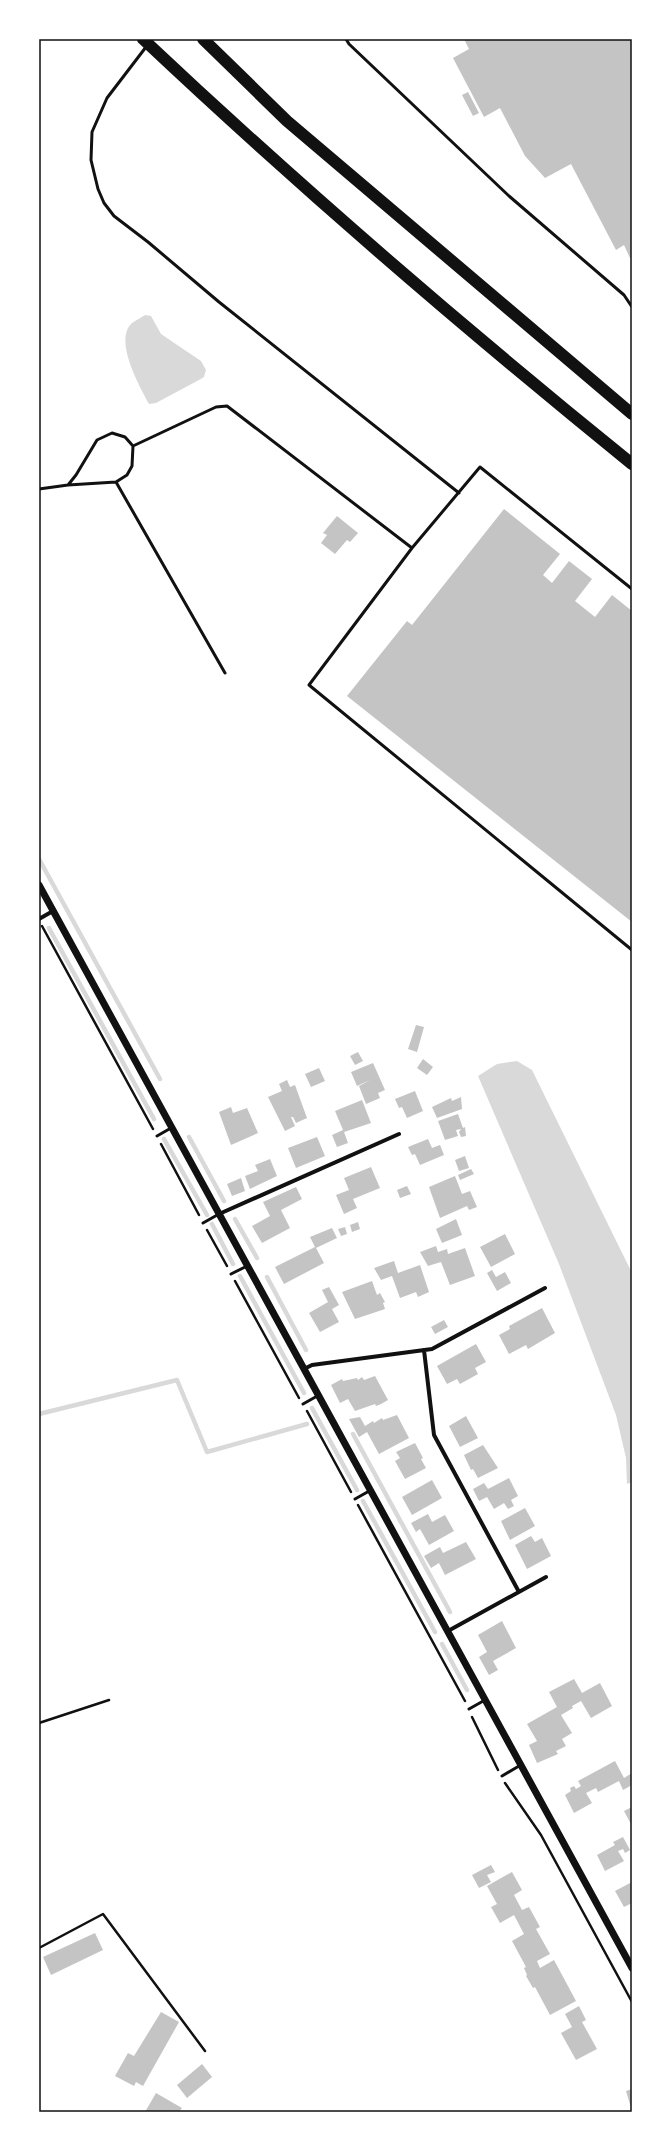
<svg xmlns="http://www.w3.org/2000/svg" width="671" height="2151" font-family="Montserrat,sans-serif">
	<rect width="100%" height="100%" fill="#fff"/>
	<path fill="#d9d9d9" d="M145 315 151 316 161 334 201 361 206 370 204 377 199 380 156 403 149 404C140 387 113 340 132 323 136 320 141 318 145 315Z
		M517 1061 532 1070 632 1273V1482L627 1484 626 1458 616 1415 559 1264 478 1076 497 1064Z"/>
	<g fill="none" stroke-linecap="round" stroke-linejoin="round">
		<path stroke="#d9d9d9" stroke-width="4.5" d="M39 859 160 1079
			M49 928 154 1119
			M189 1137 224 1201
			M164 1139 207 1215
			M235 1219 257 1258
			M212 1224 233 1264
			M240 1276 304 1393
			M267 1277 306 1350
			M312 1408 357 1490
			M39 1414 177 1380 207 1452 307 1424
			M353 1434 450 1612
			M363 1501 435 1632
			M442 1644 467 1690"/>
	</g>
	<path fill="#c4c4c4" d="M464 39H632V257L630 258 624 245 616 250 571 164 545 178 525 156 500 108 484 117 453 58 469 49Z
		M468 92 479 113 473 116 462 95Z
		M504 509 560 554 543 575 552 583 569 561 592 579 575 601 595 617 612 595 632 611V922L347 696 407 621 412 625Z
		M337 516 358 533 350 542 347 540 335 554 321 543 327 535 323 533Z
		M416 1025 424 1027 417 1052 408 1049Z
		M358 1052 363 1061 355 1065 350 1056Z
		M423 1059 433 1067 427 1075 417 1068Z
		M373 1063 385 1090 378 1093 380 1098 366 1104 359 1086 370 1080 357 1086 351 1072Z
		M319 1068 325 1081 311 1087 305 1074Z
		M287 1080 290 1087 295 1085 307 1118 296 1123 293 1117H291L295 1126 285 1131 268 1097 282 1091 279 1084Z
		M415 1091 423 1111 407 1118 402 1107 399 1108 395 1099Z
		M461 1097 462 1109 437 1118 432 1107 451 1098 452 1101Z
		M362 1100 371 1123 344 1132 348 1143 337 1147 332 1135 343 1130 335 1111Z
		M231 1107 233 1113 247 1108 258 1133 231 1145 219 1112Z
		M458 1114 463 1128 465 1127 466 1136 461 1137 459 1132 461 1129 456 1130 458 1136 445 1140 438 1121Z
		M317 1137 325 1156 296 1168 288 1148Z
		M428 1139 432 1148 440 1145 444 1155 420 1165 415 1154 412 1155 408 1147Z
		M465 1156 469 1168 459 1171 455 1160Z
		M270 1159 277 1176 250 1189 245 1176 258 1171 255 1165Z
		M371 1167 380 1188 353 1199 357 1208 344 1214 336 1195 349 1190 344 1178Z
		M471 1169 474 1174 460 1180 458 1175Z
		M455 1176 462 1194 470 1191 477 1207 469 1210 467 1206 440 1218 429 1187Z
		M241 1178 245 1191 232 1196 227 1184Z
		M407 1186 411 1194 400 1198 397 1190Z
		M296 1187 302 1199 281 1210 290 1228 262 1243 252 1226 270 1216 263 1202Z
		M456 1219 462 1235 442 1243 436 1229Z
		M358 1222 360 1229 352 1232 350 1225Z
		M345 1227 347 1234 341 1236 338 1229Z
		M332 1228 337 1238 316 1248 324 1263 284 1284 275 1267 315 1247 310 1237Z
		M505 1234 515 1254 491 1267 480 1247Z
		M436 1246 438 1252 447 1249 448 1254 465 1248 475 1276 450 1285 441 1262 428 1266 420 1252Z
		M394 1261 398 1273 420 1265 429 1292 418 1297 416 1292 400 1298 392 1276 381 1280 374 1268Z
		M492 1270 496 1277 505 1272 511 1283 497 1291 487 1273Z
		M372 1281 377 1295 380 1293 385 1302 383 1303 385 1309 355 1319 342 1292Z
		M329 1287 339 1305 332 1309 339 1322 320 1332 309 1313 328 1302 322 1290Z
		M542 1308 555 1333 528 1349 526 1345 509 1354 499 1335 510 1329 509 1326Z
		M444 1320 448 1327 435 1334 431 1327Z
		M476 1344 486 1362 475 1368 478 1374 460 1384 457 1379 447 1384 437 1366Z
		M375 1376 388 1400 381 1404 376 1406 375 1404 355 1411 348 1399 340 1403 331 1385 342 1379 343 1381 357 1378 358 1380 362 1377 364 1380Z
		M397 1415 409 1438 379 1454 367 1432 359 1437 349 1419 360 1417 365 1426 373 1421 374 1423 382 1418 383 1420Z
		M466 1416 478 1438 460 1447 449 1426Z
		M415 1443 423 1458 421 1459 426 1468 405 1479 395 1461 400 1458 396 1452Z
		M483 1445 498 1468 478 1478 473 1469 471 1470 464 1455Z
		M509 1478 518 1496 511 1500 514 1506 508 1509 504 1503 494 1509 487 1497 479 1501 473 1489 484 1483 488 1489Z
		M432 1480 442 1498 412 1515 402 1497Z
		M525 1508 535 1526 510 1540 501 1521Z
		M428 1514 432 1522 445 1515 454 1531 429 1545 420 1529 416 1532 411 1523Z
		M531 1536 535 1542 542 1538 551 1556 527 1569 515 1545Z
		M466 1542 476 1559 445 1575 439 1563 431 1568 424 1556 440 1547 443 1553Z
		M502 1621 516 1648 493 1661 498 1670 489 1675 479 1657 487 1652 478 1635Z
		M574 1679 582 1693 600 1683 612 1706 591 1718 581 1701 572 1706 573 1708 561 1715 572 1733 562 1739 566 1746 556 1751 558 1754 537 1763 529 1745 537 1741 527 1724 557 1707 549 1692Z
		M615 1761 624 1778 632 1773V1785L623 1790 619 1781 598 1792 596 1788 586 1793 592 1803 574 1813 565 1795 571 1791 570 1788 574 1786 576 1789 581 1786 578 1781Z
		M632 1807V1826L624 1811Z
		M623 1837 630 1850 625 1853 623 1849 618 1851 624 1861 605 1871 597 1855 615 1845 613 1842Z
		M491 1865 495 1872 487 1875 491 1882 479 1888 472 1875Z
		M512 1872 522 1890 514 1895 522 1910 529 1907 540 1927 536 1929 550 1954 537 1961 540 1968 554 1960 576 2001 550 2015 535 1987 533 1988 526 1976 527 1975 524 1968 526 1967 512 1941 524 1934 514 1915 500 1923 491 1907 497 1904 487 1886Z
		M632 1882V1903L624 1907 615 1891Z
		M95 1933 103 1950 51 1975 43 1957Z
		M579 2006 586 2020 582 2022 597 2049 576 2060 561 2033 572 2027 565 2014Z
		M161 2012 179 2022 143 2086 136 2082 134 2086 115 2076 128 2053 134 2056Z
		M202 2064 212 2077 187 2098 177 2085Z
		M632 2089V2111L626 2091Z
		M156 2093 182 2108 179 2112H145Z"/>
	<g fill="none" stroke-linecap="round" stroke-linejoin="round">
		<path stroke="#111" stroke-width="2.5" d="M42 926 153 1129
			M161 1144 199 1215
			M207 1230 227 1266
			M235 1281 299 1398
			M307 1411 351 1492
			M358 1505 465 1701
			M472 1717 498 1770
			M39 1723 109 1700
			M505 1783 541 1835 632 2002
			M39 1948 103 1914 205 2051"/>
		<path stroke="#111" stroke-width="3" d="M346 39 349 44 509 196 624 295 632 307
			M146 47 107 98 92 132 91 160 98 189 104 203 114 216 148 242 219 302 459 493
			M133 446 216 407 227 406 412 548
			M116 482 225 673
			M39 489 68 485 116 482 127 475 132 466 133 446 125 437 112 433 97 440 76 475 68 485
			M632 589 480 467 412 548 309 685 632 950
			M157 1136 171 1128
			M203 1223 219 1214
			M231 1274 247 1266
			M303 1404 319 1395
			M355 1499 371 1490
			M469 1709 485 1700
			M502 1776 519 1766"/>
		<path stroke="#111" stroke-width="4" d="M39 919 53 911
			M219 1214 399 1134
			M424 1350 434 1435 519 1592
			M304 1369 312 1365 432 1349 545 1288
			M448 1631 546 1577"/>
		<path stroke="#111" stroke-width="7" d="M39 885 632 1968"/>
		<path stroke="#111" stroke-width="12" d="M143 39C300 187 464 328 632 464
			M203 39 287 121 632 414"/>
	</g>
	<rect width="671" height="2151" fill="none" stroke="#ffffff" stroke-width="80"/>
	<rect x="40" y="40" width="591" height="2071" fill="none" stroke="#111" stroke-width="1.5"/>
</svg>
